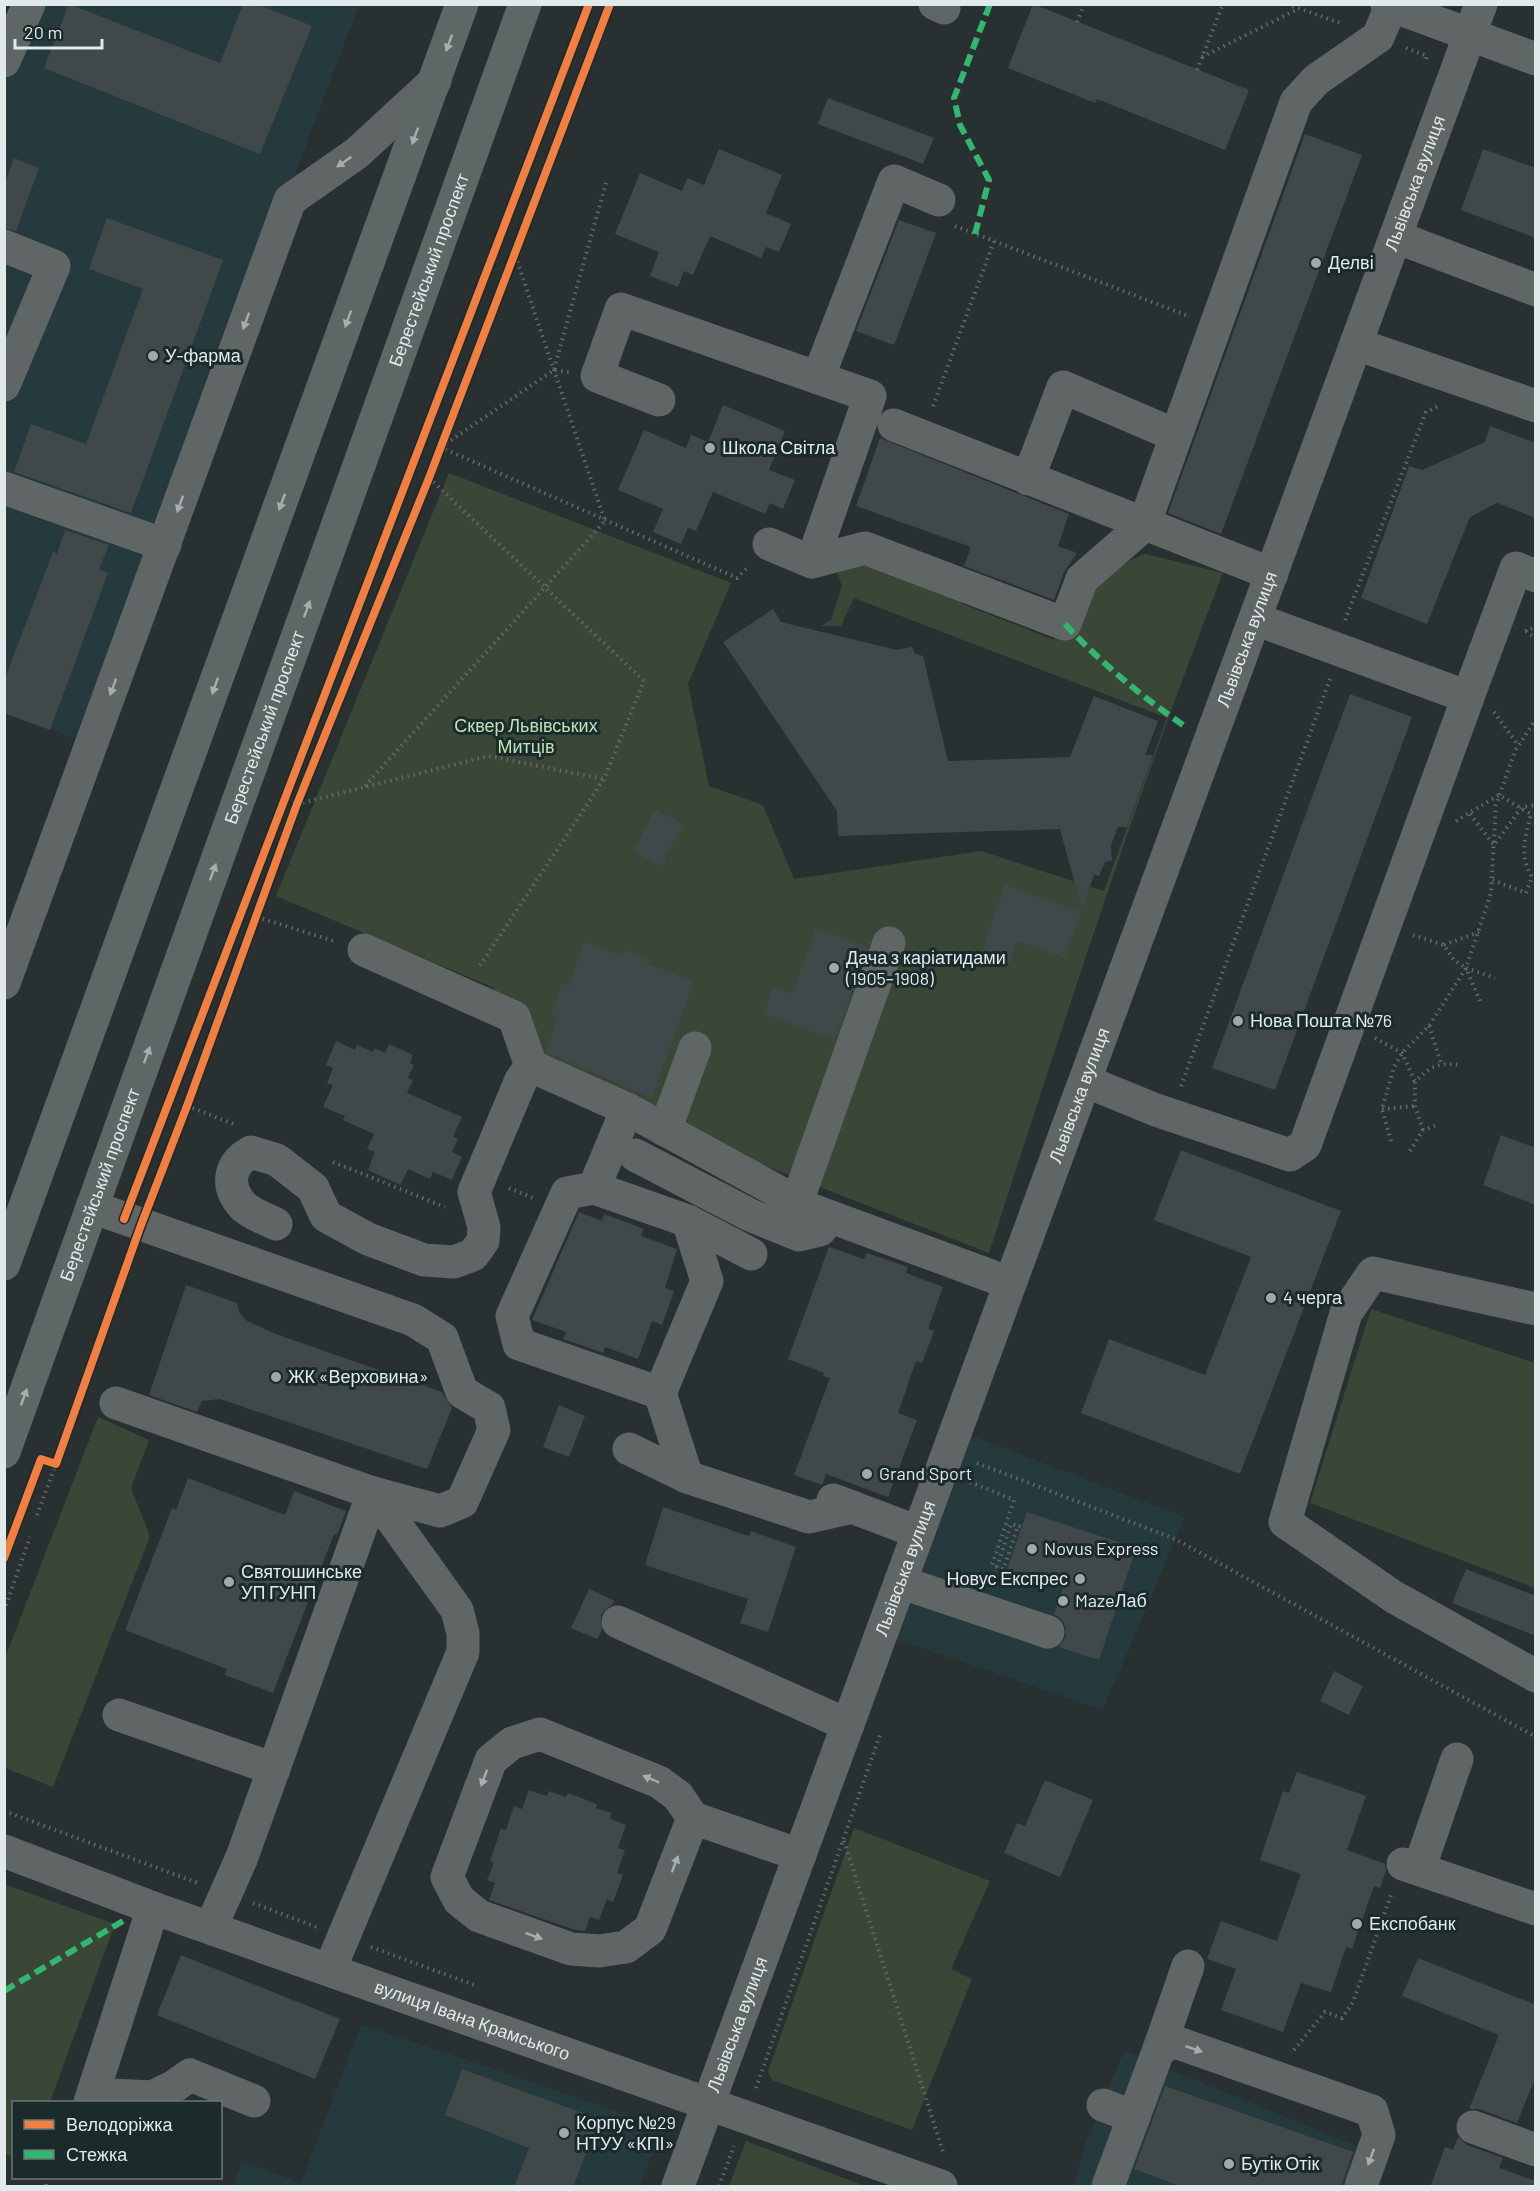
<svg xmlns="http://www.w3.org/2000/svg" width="1540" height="2191" font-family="Barlow,sans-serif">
	<rect width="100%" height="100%" fill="#283031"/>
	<path fill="#253a3c" d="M25 5H359L161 530 77 739 5 713 4 53Z
		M967 1434 1185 1517 1103 1710 893 1638Z
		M361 2024 631 2116 655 2146 640 2186H233L242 2161 301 2183Z
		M1124 2051 1382 2156 1370 2186H1074L1083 2150Z"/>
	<path fill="#3a4736" d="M449 473 731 583 688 684 709 786 763 805 794 879 981 851 1104 891 1167 718 854 598 841 626H821L831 620 842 586 831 554 906 564 965 605 1054 640 1095 575 1145 554 1223 573C1136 796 1063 1025 989 1253L645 1119 531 1066 514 1017 492 987 276 896Z
		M1371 1309 1535 1363V1588L1310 1503Z
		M98 1417 149 1440 131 1488 150 1536 53 1787 5 1768V1658Z
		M854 1828 990 1881 951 1969 972 1979 912 2130 772 2080 768 2072Z
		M4 1884 115 1924 50 2102H14L13 2157 4 2153Z
		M746 2141 865 2186H729Z"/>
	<path fill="#41484a" d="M69 4 220 63 243 4H257L312 26 260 154 44 68Z
		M1033 4 1249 90 1225 150 1097 99 1095 103 1008 68Z
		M828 98 934 138 923 164 818 124Z
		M1305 134 1362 155 1221 534 1168 513Z
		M719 149 782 175 766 213 791 224 779 252 766 247 761 258 710 236 693 275 684 271 678 287 650 276 659 252 615 234 640 173 682 191 687 178 704 185Z
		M1483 149 1536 168V238L1461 210Z
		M14 158 39 168 16 231 4 228V185Z
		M107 218 223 260 131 513 14 472 31 424 86 444 143 289 89 269Z
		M899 220 936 233 894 345 856 331Z
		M723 405 785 431 769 470 795 480 783 509 770 503 765 514 713 492 696 531 688 528 681 544 653 532 663 509 618 490 644 430 686 448 691 435 708 442Z
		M1490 426 1536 443V518L1497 503 1470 517 1427 624 1361 598 1409 466 1422 470 1485 442Z
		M880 438 1069 514 1058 546 1077 553 1064 572 1054 600 964 566 971 547 856 506Z
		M65 530 109 545 99 569 108 573 50 730 4 713V681L53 552 57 554Z
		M773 609 781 622 897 650 912 647 915 654 923 656 948 761 1070 757 1094 696 1158 721 1145 755H1153L1127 827H1118L1111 845 1112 861 1105 862 1099 876 1094 875 1082 910 1060 829 838 836 837 811 723 642Z
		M1350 694 1412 717 1275 1090 1212 1068Z
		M655 809 683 824 661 866 633 852Z
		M1005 885 1081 912 1065 958 1017 941 1010 963 981 953Z
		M816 928 868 947 835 1039 764 1014 773 987 792 994Z
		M584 942 621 956 623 950 649 960 647 964 694 981 652 1098 546 1052 557 1018 551 1015 562 983 569 986Z
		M336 1041 355 1050 357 1045 373 1052 375 1048 385 1053 389 1044 413 1055 410 1063 414 1065 408 1078 413 1080 407 1093 462 1117 453 1137 458 1139 452 1152 462 1157 452 1180 433 1172 430 1179 408 1169 400 1185 368 1170 375 1152 367 1149 374 1134 343 1120 345 1116 323 1107 333 1085 327 1083 333 1068 326 1065Z
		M1501 1135 1536 1148V1205L1483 1185Z
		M1181 1150 1341 1211 1240 1474 1081 1413 1109 1339 1205 1375 1251 1257 1154 1220Z
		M579 1212 602 1221 604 1214 644 1229 641 1236 677 1249 665 1288 674 1291 662 1325 652 1321 638 1359 605 1347 603 1353 563 1339 566 1332 532 1320Z
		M829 1247 864 1259 867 1253 908 1267 906 1273 943 1287 928 1329 934 1331 922 1363 916 1361 898 1413 917 1420 888 1497 826 1474 822 1485 794 1475 830 1378 823 1376 824 1373 788 1359Z
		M186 1285 237 1303 240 1314 247 1321 276 1334 442 1392 452 1408 427 1469 220 1399 202 1401 197 1412 149 1395Z
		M559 1405 585 1416 569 1457 543 1447Z
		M188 1478 285 1515 294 1491 346 1511 337 1535 334 1534 273 1693 225 1675 227 1669 125 1630 172 1508 176 1510Z
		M663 1507 749 1536 751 1531 796 1547 768 1632 740 1623 748 1599 645 1565Z
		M1027 1512 1136 1548 1099 1660 1059 1647 1066 1637V1628L1062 1620 1054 1614 1063 1588 1007 1570Z
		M1466 1569 1536 1596V1636L1452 1603Z
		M589 1589 615 1601 601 1615 602 1630 597 1639 571 1628Z
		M1334 1671 1363 1686 1349 1715 1320 1701Z
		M1297 1772 1366 1796 1347 1850 1385 1864 1386 1871 1380 1888 1374 1886 1352 1949 1346 1947 1331 1992 1301 1983 1283 2032 1221 2010 1236 1969 1207 1959 1221 1921 1277 1941 1301 1874 1260 1860 1283 1791 1289 1793Z
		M1045 1780 1093 1800 1060 1877 1004 1853 1017 1823 1025 1826Z
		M529 1790 547 1796 549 1791 566 1797 568 1793 597 1804 596 1808 612 1813 610 1819 626 1825 618 1848 625 1850 617 1873 623 1875 613 1902 607 1899 599 1920 590 1917 585 1931 575 1930 489 1900 495 1883 487 1880 494 1863 490 1861 501 1828 506 1830 514 1806 522 1809Z
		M181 1955 340 2019 315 2079 157 2015Z
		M1418 1958 1536 2005V2076L1517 2123 1479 2109H1469L1499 2035 1402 1996Z
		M462 2069 599 2119 573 2187H514L529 2148 445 2115Z
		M1165 2086 1353 2152 1341 2187H1182L1134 2169Z
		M1458 2137 1467 2145 1503 2158 1499 2168 1536 2181V2187H1430L1445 2147 1453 2150Z"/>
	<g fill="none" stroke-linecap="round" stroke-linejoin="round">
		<path stroke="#646868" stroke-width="4" stroke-dasharray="1.5 4.5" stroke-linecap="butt" d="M1287 4 1343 24
			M1077 22 1084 4
			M1406 48 1427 56 1426 59
			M1202 57 1298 9
			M1197 70 1223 4
			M955 226 1188 316
			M554 369 606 183
			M933 406 994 241
			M440 447 737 578 749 566
			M441 447 554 370 569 372
			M429 478 644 681 604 779 479 967
			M1345 620 1426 412 1440 405
			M1525 631 1536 627
			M1526 631 1536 639
			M1494 712 1518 745
			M365 786 605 521 515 255
			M297 804 489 756 604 779
			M1470 814 1494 845 1522 807 1536 805
			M1456 821 1499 795 1531 814C1525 838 1519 855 1532 877L1526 893 1493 880
			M257 917 337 942
			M1413 935 1444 945 1454 960 1466 968
			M1444 945 1479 932
			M1480 1001 1466 968 1495 978
			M1429 1026 1441 1063
			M1375 1038 1402 1053 1415 1082
			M1181 1086 1330 679
			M187 1106 236 1125
			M1382 1109 1415 1106
			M1423 1130 1415 1106V1082C1430 1066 1439 1062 1461 1065
			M1391 1141 1382 1109 1394 1067 1402 1053 1429 1026 1466 968 1491 893 1496 805 1515 751 1536 719
			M1410 1151 1423 1130 1437 1125
			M333 1162 445 1207
			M509 1188 533 1198
			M152 1196 297 804 429 478 610 4
			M977 1463 1175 1539 1536 1737
			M970 1482 1014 1500 992 1565 1003 1569
			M37 1515 56 1464
			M4 1558 41 1459 56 1464 131 1253
			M997 1567 1011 1524 1018 1526
			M999 1582 1018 1526 1022 1527
			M4 1611 30 1537
			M4 1811 198 1883
			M844 1841 943 2152
			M253 1903 316 1927
			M371 1947 477 1986
			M1294 2050 1325 2012 1342 2018 1353 2002 1392 1892
			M756 2088 881 1732
			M45 2178 46 2186
			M719 2186 734 2146"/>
		<g stroke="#606665" stroke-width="33">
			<path d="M935 4 944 8"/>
			<path d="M1387 4 1536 59"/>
			<path d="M4 61 29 4"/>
			<path d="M1396 237 1536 290"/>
			<path d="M4 246 54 266 4 385"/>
			<path d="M1356 344 1536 406"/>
			<path d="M818 378 894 181 939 200"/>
			<path d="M659 400 597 376 621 309 870 396 812 562"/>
			<path d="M894 425 1272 574"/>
			<path d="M1028 479 1063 387 1175 435"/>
			<path d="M4 488 165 545"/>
			<path d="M769 544 812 562 865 548 1065 624 1082 579 1144 525 1296 102 1316 80 1378 37 1391 6"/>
			<path d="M1255 619 1468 697 1516 568 1536 576"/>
			<path d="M364 950 514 1017 531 1066"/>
			<path d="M4 983 290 200 357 153 435 81"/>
			<path d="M1085 1081 1156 1110 1290 1155 1305 1145 1468 697"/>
			<path d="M665 1130 695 1048"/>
			<path d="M635 1155 750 1215 799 1235 820 1230 830 1218"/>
			<path d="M594 1188 627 1109"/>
			<path d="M797 1202 889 943"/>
			<path d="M92 1207 413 1320 442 1338 462 1392 489 1408 494 1430 462 1502 440 1511 373 1493"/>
			<path d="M688 1221 707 1281 660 1393 519 1344 512 1316 567 1193 594 1188 688 1221 751 1254"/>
			<path d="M276 1224C266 1219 251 1214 243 1206 225 1186 229 1164 251 1152L277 1160 313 1188 326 1216 368 1239 424 1260 454 1262 473 1255 483 1241 484 1227 474 1192 521 1080 531 1066 627 1109 812 1210 1010 1283"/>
			<path d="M1536 1309 1373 1273 1346 1313 1285 1522 1394 1597 1536 1676"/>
			<path d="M660 1393 687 1477 809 1517 853 1507"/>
			<path d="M116 1403 373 1493 242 1857 211 1927"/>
			<path d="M629 1449 687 1477"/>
			<path d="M833 1500 918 1532"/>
			<path d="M900 1582 1048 1632"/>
			<path d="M618 1622 848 1725"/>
			<path d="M119 1715 274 1769"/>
			<path d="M693 1818 650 1929 626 1947 599 1951 571 1949 479 1916 459 1900 447 1877 491 1760 512 1743 540 1734 659 1782 678 1796 693 1818 800 1855"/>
			<path id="s1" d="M4 1851 153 1908 941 2186"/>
			<path d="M1403 1864 1536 1909"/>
			<path d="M1419 1869 1457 1759"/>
			<path d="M330 1969 463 1652V1633L457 1610 373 1493"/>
			<path d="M1159 2049 1188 1966"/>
			<path d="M93 2094 152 2097 173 2087 190 2075 254 2101"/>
			<path d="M90 2102 153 1908"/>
			<path d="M1103 2105 1134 2117"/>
			<path d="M1473 2127 1536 2150"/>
			<path id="s2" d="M678 2186 1481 4"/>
			<path d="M1108 2186 1159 2049 1175 2042 1372 2111 1379 2135 1361 2186"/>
		</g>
		<g stroke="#5f6666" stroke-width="33">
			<path d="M4 1264 462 4"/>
			<path id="s3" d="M4 1452 525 4"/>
		</g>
		<path stroke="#33b770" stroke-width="6" stroke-dasharray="12 6" stroke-linecap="butt" d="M975 234 989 180 960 125 954 98 990 4
			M1065 624C1101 663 1140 695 1183 725
			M4 1991 123 1921"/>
		<defs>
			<path id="cycleway" d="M124 1219 589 4
				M4 1558 41 1459 56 1464 141 1225 187 1106 297 804 429 478 610 4"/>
		</defs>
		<use href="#cycleway" stroke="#1b2a2b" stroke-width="11"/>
		<use href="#cycleway" stroke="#f27e40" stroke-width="8"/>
	</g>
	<defs><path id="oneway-solid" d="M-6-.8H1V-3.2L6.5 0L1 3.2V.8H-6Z" transform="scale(1.5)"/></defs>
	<g fill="#a6afaf">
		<use href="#oneway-solid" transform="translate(449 43) rotate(110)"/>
		<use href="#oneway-solid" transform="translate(415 136) rotate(110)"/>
		<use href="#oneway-solid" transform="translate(344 162) rotate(145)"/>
		<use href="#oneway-solid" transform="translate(348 319) rotate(110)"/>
		<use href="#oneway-solid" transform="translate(246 321) rotate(110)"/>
		<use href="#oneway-solid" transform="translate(282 502) rotate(110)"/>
		<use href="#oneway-solid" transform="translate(180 504) rotate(110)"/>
		<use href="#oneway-solid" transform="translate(307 609) rotate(-70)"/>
		<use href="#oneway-solid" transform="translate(215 686) rotate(110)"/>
		<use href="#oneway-solid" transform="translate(113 687) rotate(110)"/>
		<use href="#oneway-solid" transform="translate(213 872) rotate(-70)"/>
		<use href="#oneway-solid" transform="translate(147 1055) rotate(-70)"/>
		<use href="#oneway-solid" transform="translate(24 1397) rotate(-70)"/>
		<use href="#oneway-solid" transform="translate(484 1778) rotate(110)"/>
		<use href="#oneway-solid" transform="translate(651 1779) rotate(-157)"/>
		<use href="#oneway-solid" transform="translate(675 1864) rotate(-69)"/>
		<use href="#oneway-solid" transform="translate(534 1936) rotate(20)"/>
		<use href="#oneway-solid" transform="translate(1194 2049) rotate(19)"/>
		<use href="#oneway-solid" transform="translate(1371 2157) rotate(110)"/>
	</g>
	<g fill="#a0a9aa" stroke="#1b2a2b" stroke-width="2">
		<circle cx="1316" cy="263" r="6"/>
		<circle cx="153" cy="356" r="6"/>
		<circle cx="710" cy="448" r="6"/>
		<circle cx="834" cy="968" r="6"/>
		<circle cx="1238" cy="1021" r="6"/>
		<circle cx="1271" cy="1298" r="6"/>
		<circle cx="276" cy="1377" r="6"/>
		<circle cx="867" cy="1474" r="6"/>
		<circle cx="1032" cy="1549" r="6"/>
		<circle cx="1080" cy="1579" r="6"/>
		<circle cx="229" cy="1582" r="6"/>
		<circle cx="1063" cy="1601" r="6"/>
		<circle cx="1357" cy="1924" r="6"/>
		<circle cx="564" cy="2133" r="6"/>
		<circle cx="1229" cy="2164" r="6"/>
	</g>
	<g text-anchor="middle" stroke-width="6" stroke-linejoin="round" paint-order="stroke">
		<g font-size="18" fill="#e0eaeb" stroke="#1b2a2b">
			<text dy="6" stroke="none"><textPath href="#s2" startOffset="2134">Львівська вулиця</textPath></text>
			<text dy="6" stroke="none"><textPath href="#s3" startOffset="1256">Берестейський проспект</textPath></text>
			<text dy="6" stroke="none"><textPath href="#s2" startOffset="1648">Львівська вулиця</textPath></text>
			<text dy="6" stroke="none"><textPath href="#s3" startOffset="770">Берестейський проспект</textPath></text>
			<text dy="6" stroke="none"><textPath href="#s2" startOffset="1162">Львівська вулиця</textPath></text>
			<text dy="6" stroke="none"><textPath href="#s3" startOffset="284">Берестейський проспект</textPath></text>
			<text dy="6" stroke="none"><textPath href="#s2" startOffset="658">Львівська вулиця</textPath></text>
			<text dy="6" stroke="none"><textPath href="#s1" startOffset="498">вулиця Івана Крамського</textPath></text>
			<text dy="6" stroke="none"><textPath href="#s2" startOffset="172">Львівська вулиця</textPath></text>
		</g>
		<g font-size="18" fill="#e0eaeb" stroke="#1b2a2b" text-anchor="start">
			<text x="1328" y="269">Делві</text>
			<text x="165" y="362">У-фарма</text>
			<text x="722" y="454">Школа Світла</text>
			<text x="846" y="964">Дача з каріатидами<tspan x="846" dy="21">(1905–1908)</tspan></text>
			<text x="1250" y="1027">Нова Пошта №76</text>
			<text x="1283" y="1304">4 черга</text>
			<text x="288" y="1383">ЖК «Верховина»</text>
			<text x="879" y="1480">Grand Sport</text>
			<text x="1044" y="1555">Novus Express</text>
			<text x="241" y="1578">Святошинське<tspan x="241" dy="21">УП ГУНП</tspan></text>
			<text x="1068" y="1585" text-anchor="end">Новус Експрес</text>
			<text x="1075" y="1607">MazeЛаб</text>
			<text x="1369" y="1930">Експобанк</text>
			<text x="576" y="2129">Корпус №29<tspan x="576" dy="21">НТУУ «КПІ»</tspan></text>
			<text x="1241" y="2170">Бутік Отік</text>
		</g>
		<g font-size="18" fill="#c0e1b3" stroke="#1b2a2b">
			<text x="526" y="732">Сквер Львівських<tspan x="526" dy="21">Митців</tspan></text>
		</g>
	</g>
	<rect width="1540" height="2191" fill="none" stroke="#e0eaeb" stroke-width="12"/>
	<rect x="12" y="2101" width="210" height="78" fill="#1b2a2b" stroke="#6a7778" stroke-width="1.5"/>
	<rect x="24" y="2120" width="30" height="9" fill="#f27e40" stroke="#6a7778" stroke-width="1.5"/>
	<text x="66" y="2131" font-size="18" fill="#e0eaeb">Велодоріжка</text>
	<rect x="24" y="2150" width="30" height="9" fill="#33b770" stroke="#6a7778" stroke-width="1.5"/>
	<text x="66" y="2161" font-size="18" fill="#e0eaeb">Стежка</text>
	<path d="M15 39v9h87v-9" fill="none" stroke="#e0eaeb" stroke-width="3"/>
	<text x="24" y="39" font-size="18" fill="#e0eaeb" stroke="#1b2a2b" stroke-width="4.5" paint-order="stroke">20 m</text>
</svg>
